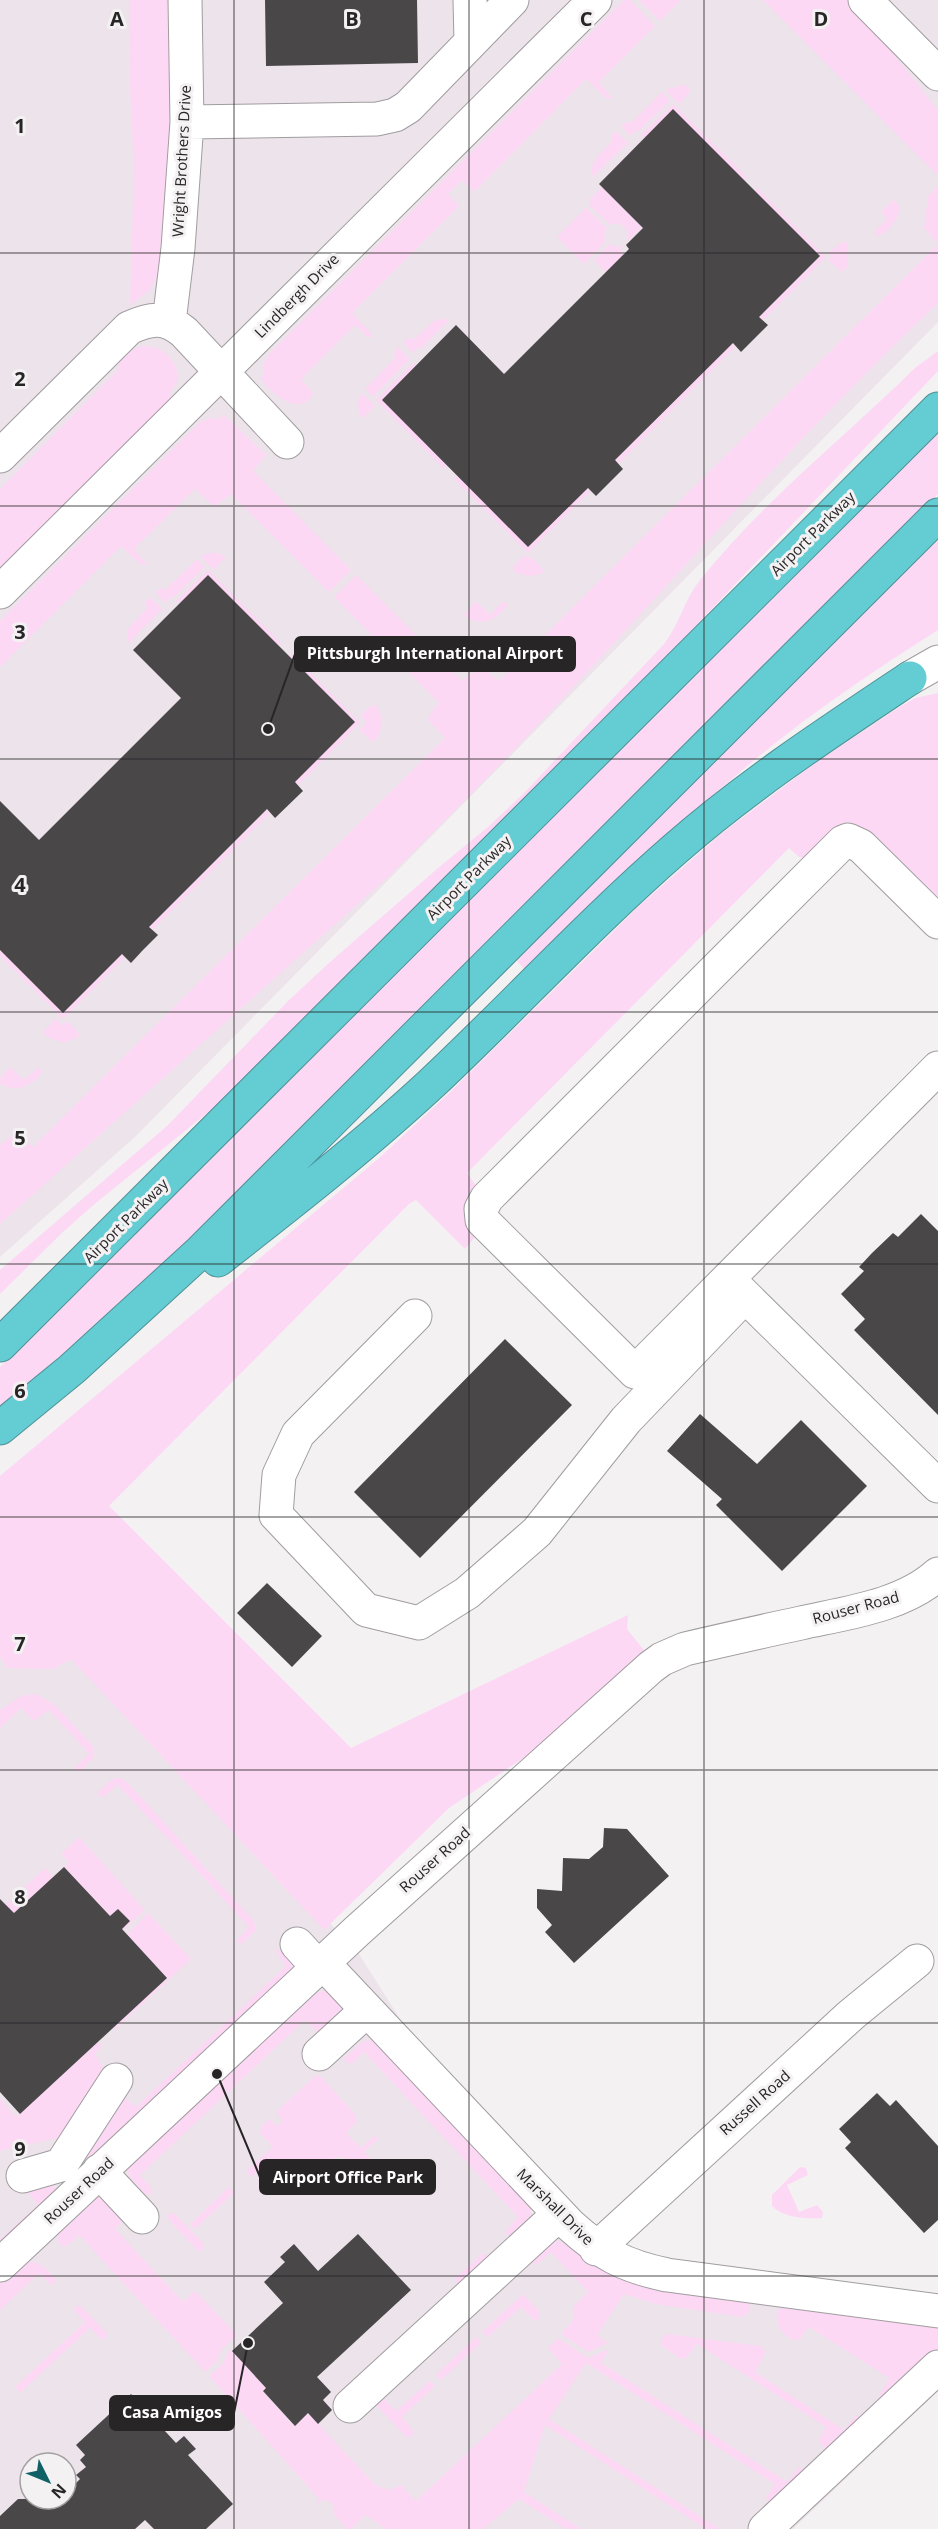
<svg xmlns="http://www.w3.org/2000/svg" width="938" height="2529" font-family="'Open Sans',sans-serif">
	<rect width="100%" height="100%" fill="#f4f1f3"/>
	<path fill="#ede3eb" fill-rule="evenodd" d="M0 0H938V322L136 1136 0 1257Z
		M0 1572 359 1954 510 2193 608 2281 938 2330V2391L793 2529H0ZM30 2463H66V2499H30Z"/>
	<path fill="#fdd8f4" d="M129 0H172L174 122 162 266 150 290 130 305 134 167 130 90Z
		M624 0H630L655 26 599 82 612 98 607 99 586 79 474 192 462 180 448 194 459 206 352 313 371 333 372 337H367L355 325 301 379 313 393C301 419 269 393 260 377L264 376V363L269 354Z
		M639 0H681L660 21Z
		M763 0H846L875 30 938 111V176Z
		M682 85 688 86 690 92 679 104 665 90Z
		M662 92 670 101 638 132 636 130 630 136 621 126 626 122 631 123Z
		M673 104 747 177 744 180 644 138 641 135Z
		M616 131 628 143 593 177C588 161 602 152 612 142L611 136Z
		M938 185V303C761 470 607 661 433 832L388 877 0 1224V1145L16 1132 33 1147 445 738 428 720 430 714 439 703 334 597 356 575 462 681 481 666 499 681 938 244 924 228 928 196Z
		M602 187 642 227 627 242 628 234 624 226 616 223 610 225 589 205 591 202 589 200Z
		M757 188 826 257 763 320 759 317 820 256 755 191Z
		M893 200 899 205C901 217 889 233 876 236L875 231 887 219 881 212Z
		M586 208 607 228 604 235 606 241 584 264 557 237Z
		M843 241 847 243 848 266 842 272 828 260 831 257 828 253Z
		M609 244 615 247 623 245 620 249 624 254 606 272 594 260Z
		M444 319 449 320 421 349 419 347 413 353 403 342 409 338 414 339 435 320Z
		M732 344 735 347 618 464 615 461Z
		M144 346C164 346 179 362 178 381L169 394 173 398 0 570V489L116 372 119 368 118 360 136 348Z
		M398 347 410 359 373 397 365 389 395 358 394 353Z
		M938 351V371L594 733 242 1085 97 1202 63 1232 0 1294V1270L167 1126 289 1000 330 962 438 868 489 826 525 792 664 644C679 625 684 600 700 580 763 501 844 438 916 367Z
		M413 363 416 365 447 465 444 469 376 400Z
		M362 393 375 406 363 418 359 416 358 402Z
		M223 414 266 455 253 471 351 570 329 592 231 494 214 507 195 489 134 549 146 563V565H141L121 546 0 667V621L200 422 210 418 220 419Z
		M938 430V494L146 1285 0 1409V1367Z
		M458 476 587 488 590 491 528 553 454 479Z
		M938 534V630C872 672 806 716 746 767 669 831 599 902 526 971L517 961 558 916Z
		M209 553H218L226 557 214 570 200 556Z
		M524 555 528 559 530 556 543 569 542 574 529 576 515 573 513 567Z
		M197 559 205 567 173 598 171 597 165 603 155 592 161 588 165 590Z
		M208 570 281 643 279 646 176 601Z
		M150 597 162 609 128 643 127 630 147 608 145 602Z
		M476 601 490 615 502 602H506L507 605C498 620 477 629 464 614Z
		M292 654 360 723 297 786 294 783 289 657Z
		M938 693V904L869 835 805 858 799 857 789 848 467 1173 477 1187 476 1236 465 1249 416 1200 409 1204 109 1506 351 1748 628 1615 627 1629 647 1654 550 1740 449 1808 324 1930 71 1659 54 1669 7 1668 0 1656V1476L378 1159 448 1094 641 904 722 833 815 763 898 708 915 698Z
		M376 705C384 715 382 727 378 738L372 742 359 730 366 723 360 716 370 706Z
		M267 810 270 813 152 930 149 927Z
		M0 950 63 1013 122 954 125 957 63 1019 0 956Z
		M56 1018 62 1025 67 1021 79 1033 78 1037 64 1043 47 1037 43 1032Z
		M10 1067 24 1080 39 1067 42 1073C31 1086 17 1093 0 1084V1078Z
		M36 1694 55 1705 94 1747 93 1758 80 1771H75V1767L89 1754 49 1710 34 1721 21 1708 0 1728V1710L21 1696Z
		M114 1778H121L127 1782 254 1921 256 1930 244 1942 239 1944 237 1940 249 1927 118 1785 103 1797 98 1795 99 1791Z
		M79 1837 145 1910 123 1930 122 1929 130 1921 118 1909 110 1916 64 1867 69 1862 61 1854Z
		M45 1868 53 1877 11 1916 3 1907Z
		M148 1913 191 1959 114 2030 112 2028 167 1978 127 1934Z
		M277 1949 293 1963 294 1969 88 2163 84 2159 124 2097 136 2107 286 1966 275 1951Z
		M323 1991C333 1993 343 2003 341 2013L320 2035 305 2020 140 2175 152 2189 151 2194H145L131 2179 126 2169 315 1993Z
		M372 2040 377 2042 528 2204 531 2208 530 2218 512 2236 507 2235 505 2232 518 2217 364 2052 352 2064 345 2062 344 2058 362 2042Z
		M98 2042 102 2046 95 2054 104 2070 62 2137 0 2151V2099L16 2117Z
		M316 2075 321 2077 356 2115 357 2122 346 2133 361 2148 374 2136 377 2137 378 2139 364 2152 381 2170 377 2173 358 2161 335 2156 332 2173 294 2176 289 2158 267 2165 251 2177 246 2171 273 2147 260 2133 261 2127 269 2119 277 2126 283 2121 276 2112Z
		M800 2167 806 2168 808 2175 787 2185 799 2212 817 2205 823 2212 822 2218C807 2219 783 2218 772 2206V2195Z
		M49 2184 57 2189 0 2247V2239L38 2205 29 2194 30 2191Z
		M229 2187 234 2193 195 2229 190 2224Z
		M100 2195 127 2217 115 2229 183 2302 195 2291 237 2335 221 2350 217 2361 205 2372 79 2235 67 2246H61L58 2241V2231L94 2196Z
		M170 2213 175 2214 204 2244V2250L198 2251 169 2220 167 2217Z
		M555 2240 566 2244 590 2260 750 2302V2312L742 2317 656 2304 624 2294 597 2335 608 2343 588 2352 561 2334 574 2319 573 2307 588 2292 551 2252 537 2264 531 2263 530 2259Z
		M483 2253 488 2257 461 2284H457L455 2278Z
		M35 2262 45 2268 56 2279 55 2284H50L39 2273 0 2310V2282C10 2273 20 2261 35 2262Z
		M523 2294 540 2312V2319L534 2320 521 2307 488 2337 482 2332Z
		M77 2305 81 2306 107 2333 106 2339H101L90 2328 20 2393 15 2387 85 2322 74 2310Z
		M784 2306 938 2325V2350L887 2398 881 2399 880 2394 889 2378 809 2327 799 2340C784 2341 773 2323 778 2310Z
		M667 2334 760 2346 766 2352 755 2372 844 2430 856 2415 861 2419 827 2450H825L819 2440 826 2427 697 2344 685 2359 679 2358 661 2345 662 2338Z
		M476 2337 481 2343 441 2380 436 2375Z
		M558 2338 588 2358 609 2349 601 2363 787 2482 799 2467 806 2470 769 2505 766 2498 775 2484 586 2363 549 2419 720 2529H706L545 2425 524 2492 581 2529H566L519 2499 483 2529H386L365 2515 351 2529H347L333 2513 334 2506 329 2501 322 2500 317 2504 319 2499 209 2376 223 2363 230 2349 266 2388 263 2392 294 2426 308 2413 375 2485 389 2490 401 2485 416 2501 562 2364 548 2348Z
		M430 2381 435 2386 402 2417 414 2431V2435L407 2438 377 2406 376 2400 383 2398 396 2411Z"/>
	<path fill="#4a4749" d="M265 0H417L418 63 266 66Z
		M673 109 820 256 759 317 768 325 741 352 733 343 615 460 623 469 596 496 588 488 528 547 382 400 456 325 504 374 629 249 626 245 643 228 599 184Z
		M208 575 355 722 295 782 303 791 275 818 267 809 149 927 158 935 142 951 131 963 122 954 63 1013 0 950V801L39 840 181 698 133 650Z
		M921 1214 938 1231V1415L854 1330 865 1319 841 1294 864 1271 859 1267 872 1253 893 1233 898 1237Z
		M505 1339 572 1405 420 1558 354 1492Z
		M700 1414 757 1464 801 1420 867 1486 782 1571 716 1505 722 1499 667 1451Z
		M267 1583 322 1636 292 1667 237 1613Z
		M604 1828 627 1829 669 1876 574 1963 545 1932 552 1925 537 1908V1889L562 1891 563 1858 589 1859 603 1847Z
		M64 1867 110 1916 118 1909 130 1921 122 1929 167 1978 20 2114 0 2092V1899L14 1913Z
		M877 2093 890 2106 896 2100 938 2146V2220L924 2233 845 2148 851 2142 839 2129Z
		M358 2234 411 2290 317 2377 331 2392 323 2400 332 2410 318 2424 308 2413 295 2426 263 2391 266 2388 232 2351 283 2303 264 2282 285 2262 280 2257 294 2244 318 2271Z
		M131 2394 176 2443 184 2436 196 2449 188 2455 233 2504 206 2529H154L145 2520 135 2529H0V2516L18 2499H66V2493L80 2479 76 2475 86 2467 80 2460 85 2455 76 2445Z"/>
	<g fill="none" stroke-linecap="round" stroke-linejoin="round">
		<defs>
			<path id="minor" d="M470 0 471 42
				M865 0 938 74
				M187 122 377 119 395 115 408 107 512 0
				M169 322 178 248 187 122 185 0
				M0 456 129 328C151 318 165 316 184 332L287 442
				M0 592 595 0
				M910 678 938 662
				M938 922 861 846 848 840 843 842 487 1198 481 1209 482 1220 635 1372 938 1068
				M731 1282 938 1486
				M415 1316 298 1434 279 1475 276 1515 366 1610 419 1623 467 1593 537 1532 626 1420 745 1296
				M297 1944 318 1967
				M323 1963 570 2225C602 2254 624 2266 667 2275L938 2311
				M319 2054 367 2010
				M99 2171 142 2217
				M23 2176 61 2165 116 2080
				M596 2249 851 2015 917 1961
				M0 2265 357 1931 651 1667 662 1659 685 1649C724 1640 763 1631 801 1623 846 1613 903 1606 938 1574
				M350 2406 559 2214
				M765 2529 938 2367"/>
			<path id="highway" d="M218 1260C291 1203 364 1146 432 1083 514 1006 590 923 675 849 748 785 829 732 910 678
				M0 1345 938 409
				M0 1428 72 1369 200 1252 938 515"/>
		</defs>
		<use href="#minor" stroke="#a09d9f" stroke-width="35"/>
		<use href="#highway" stroke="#4f9296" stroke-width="35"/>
		<use href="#minor" stroke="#fff" stroke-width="33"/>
		<use href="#highway" stroke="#64ccd3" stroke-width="33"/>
	</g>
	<path fill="none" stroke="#272526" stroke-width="1.5" stroke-opacity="0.55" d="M234 0V2529M469 0V2529M704 0V2529M0 253H938M0 506H938M0 759H938M0 1012H938M0 1264H938M0 1517H938M0 1770H938M0 2023H938M0 2276H938"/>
	<g text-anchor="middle" stroke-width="6" stroke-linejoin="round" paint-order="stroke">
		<g font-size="15" fill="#272526" stroke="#f4f1f3">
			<text transform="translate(182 161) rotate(-87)" y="5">Wright Brothers Drive</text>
			<text transform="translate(297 296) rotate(-45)" y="5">Lindbergh Drive</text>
			<text transform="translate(813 534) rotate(-45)" y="5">Airport Parkway</text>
			<text transform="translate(469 878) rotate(-45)" y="5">Airport Parkway</text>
			<text transform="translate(126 1221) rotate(-45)" y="5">Airport Parkway</text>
			<text transform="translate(856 1608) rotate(-15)" y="5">Rouser Road</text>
			<text transform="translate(435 1860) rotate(-42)" y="5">Rouser Road</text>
			<text transform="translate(755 2103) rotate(-42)" y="5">Russell Road</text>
			<text transform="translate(79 2191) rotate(-43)" y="5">Rouser Road</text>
			<text transform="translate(555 2207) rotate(45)" y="5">Marshall Drive</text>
		</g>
	</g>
	<g font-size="20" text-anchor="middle" font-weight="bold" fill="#272526" stroke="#f4f1f3" stroke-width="6" stroke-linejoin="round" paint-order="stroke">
		<text x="117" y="26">A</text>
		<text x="352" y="26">B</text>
		<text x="586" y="26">C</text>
		<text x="821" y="26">D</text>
		<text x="20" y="133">1</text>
		<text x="20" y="386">2</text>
		<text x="20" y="639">3</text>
		<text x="20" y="892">4</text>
		<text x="20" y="1145">5</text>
		<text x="20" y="1398">6</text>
		<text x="20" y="1651">7</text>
		<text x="20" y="1904">8</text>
		<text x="20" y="2156">9</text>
	</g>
	<path fill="none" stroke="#272526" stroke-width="2" d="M268 729L295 654M217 2074L260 2177M248 2343L234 2413"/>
	<g fill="#272526" stroke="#f4f1f3" stroke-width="2">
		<circle cx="268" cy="729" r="6"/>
		<circle cx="217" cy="2074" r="6"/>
		<circle cx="248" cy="2343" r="6"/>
	</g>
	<g fill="#272526" stroke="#272526" stroke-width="2">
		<rect x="295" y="637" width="280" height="34" rx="6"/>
		<rect x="260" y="2160" width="175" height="34" rx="6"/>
		<rect x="110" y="2396" width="124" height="34" rx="6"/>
	</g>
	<g font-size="16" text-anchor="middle" font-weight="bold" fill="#fff">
		<text x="435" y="659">Pittsburgh International Airport</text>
		<text x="348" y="2183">Airport Office Park</text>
		<text x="172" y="2418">Casa Amigos</text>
	</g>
	<g transform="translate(48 2481) rotate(133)"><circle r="28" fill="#f4f1f3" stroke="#a29fa1" stroke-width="1.5"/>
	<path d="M0-4.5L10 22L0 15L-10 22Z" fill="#106166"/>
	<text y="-9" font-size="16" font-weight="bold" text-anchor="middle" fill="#272526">N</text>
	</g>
</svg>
